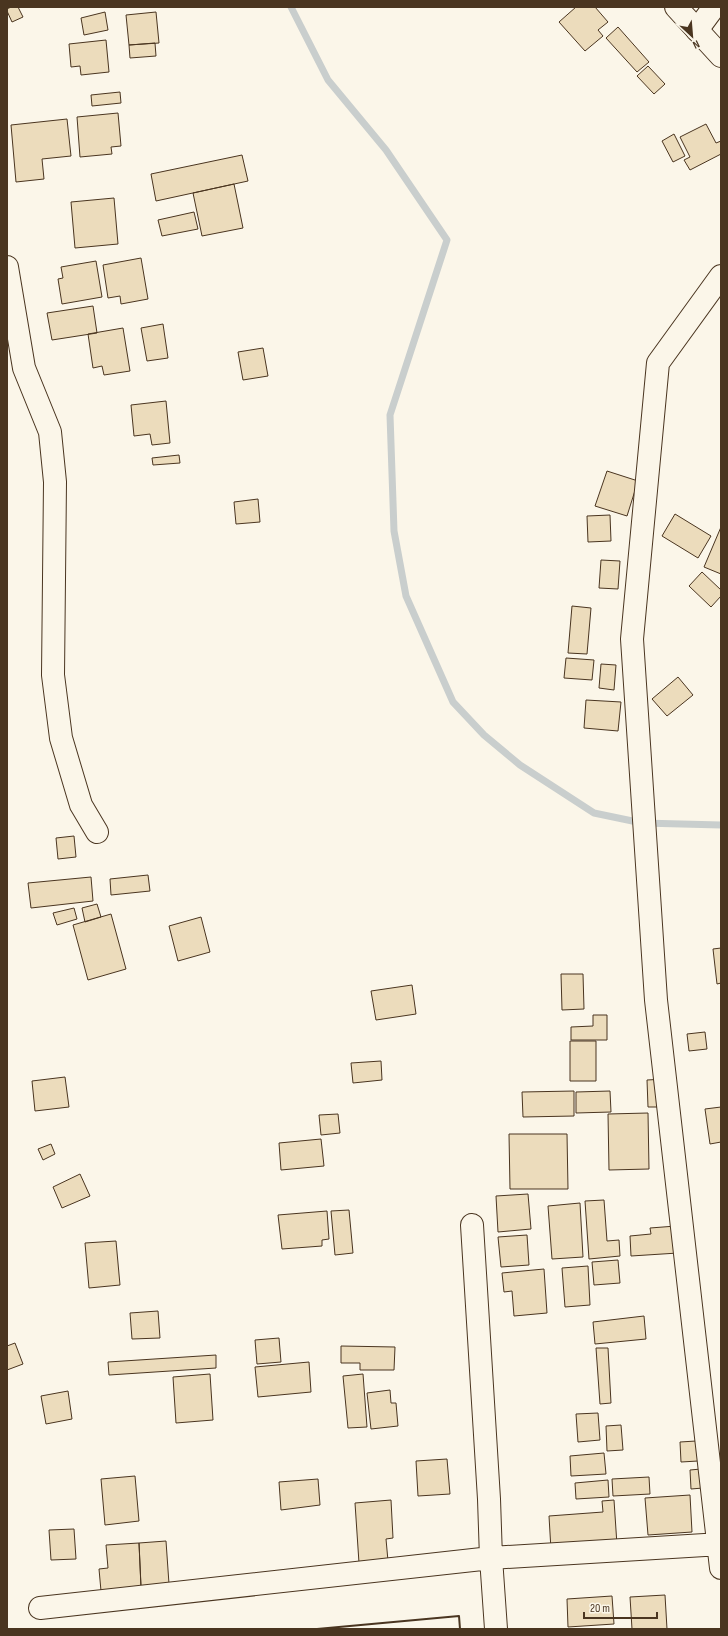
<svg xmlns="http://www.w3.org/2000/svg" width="728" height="1636" font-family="'Sofia Sans Condensed',sans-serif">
	<rect width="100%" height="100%" fill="#fbf6e9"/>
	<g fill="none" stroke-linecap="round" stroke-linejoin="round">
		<path stroke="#c9cecd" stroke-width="7" d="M291 7 328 80 386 150 447 240 390 415 394 531 406 596 453 702 484 735 520 765 594 813 642 823 721 825"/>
	</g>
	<path fill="#ecdcbc" stroke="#4a3520" d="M11 7H18L23 17 12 22 7 11V9Z
		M576 7H595L608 22 598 30 603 36 585 51 559 22Z
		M105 12 108 30 84 35 81 18Z
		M156 12 159 43 129 45 126 15Z
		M618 27 649 62 637 72 606 38Z
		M106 40 109 72 81 75 80 66 71 67 69 44Z
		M155 43 156 56 130 58 129 45Z
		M648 66 665 84 654 94 637 76Z
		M120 92 121 103 92 106 91 95Z
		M118 113 121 146 111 147 112 154 80 157 77 117Z
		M67 119 71 156 42 159 44 179 16 182 11 125Z
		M706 124 716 143 721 141V154L690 170 684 160 690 157 680 137Z
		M674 134 685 156 673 162 662 141Z
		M242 155 248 181 156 201 151 174Z
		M234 184 243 228 202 236 193 193Z
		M114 198 118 244 75 248 71 202Z
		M194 212 198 229 162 236 158 220Z
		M141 258 148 299 121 304 120 296 108 298 103 265Z
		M96 261 102 297 62 304 58 279 63 278 61 267Z
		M93 306 97 333 52 340 47 313Z
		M163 324 168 358 147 361 141 328Z
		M123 328 130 371 104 375 102 366 93 368 88 334Z
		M263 348 268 376 243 380 238 352Z
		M166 401 170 443 152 445 150 434 134 436 131 405Z
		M179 455 180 463 153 465 152 458Z
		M607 471 638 481 627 516 595 506Z
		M258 499 260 522 236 524 234 502Z
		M675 514 711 536 698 558 662 536Z
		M610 515 611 541 588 542 587 516Z
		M721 527V574L704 567Z
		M601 560 620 561 618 589 599 588Z
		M702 572 721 590V596L711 607 689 586Z
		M572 606 591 608 587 654 568 653Z
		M566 658 594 660 592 680 564 678Z
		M601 664 616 665 614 690 599 688Z
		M678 677 693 695 667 716 652 699Z
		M586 700 621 702 618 731 584 728Z
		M74 836 76 857 58 859 56 838Z
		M148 875 150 891 111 895 110 879Z
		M91 877 93 901 31 908 28 883Z
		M97 904 101 917 85 922 82 908Z
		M74 908 77 919 57 925 53 913Z
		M111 914 126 969 88 980 73 925Z
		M201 917 210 952 178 961 169 926Z
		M721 948V983L717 984 713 949Z
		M561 974H583L584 1009 562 1010Z
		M412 985 416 1014 376 1020 371 991Z
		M593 1015H607V1040H571V1027L593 1026Z
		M705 1032 707 1049 689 1051 687 1034Z
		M570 1041H596V1081H570Z
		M381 1061 382 1080 353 1083 351 1063Z
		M65 1077 69 1107 35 1111 32 1081Z
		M665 1079V1107H648L647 1080Z
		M574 1091V1116L523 1117 522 1092Z
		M610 1091 611 1112 576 1113V1092Z
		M721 1107V1142L710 1144 705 1109Z
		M648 1113 649 1169 609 1170 608 1114Z
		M338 1114 340 1133 321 1135 319 1115Z
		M509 1134H567L568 1189H510Z
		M321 1139 324 1166 281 1170 279 1143Z
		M51 1144 55 1154 43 1160 38 1149Z
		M80 1174 90 1196 62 1208 53 1187Z
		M528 1194 531 1229 498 1232 496 1196Z
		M604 1200 607 1241 619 1240 620 1256 589 1259 585 1201Z
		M580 1203 583 1257 552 1259 548 1206Z
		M349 1210 353 1253 335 1255 331 1211Z
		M327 1211 329 1239 322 1240V1246L282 1249 278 1215Z
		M676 1226 678 1253 631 1256 630 1236 651 1234 650 1228Z
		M527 1235 529 1265 501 1267 498 1237Z
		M116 1241 120 1285 89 1288 85 1243Z
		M618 1260 620 1283 594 1285 592 1262Z
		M588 1266 590 1305 565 1307 562 1268Z
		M544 1269 547 1313 514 1316 512 1291 504 1292 502 1273Z
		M158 1311 160 1338 132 1339 130 1313Z
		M644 1316 646 1339 595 1344 593 1322Z
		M279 1338 281 1362 257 1364 255 1340Z
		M15 1343 23 1364 7 1370V1346Z
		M341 1346 395 1347 394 1370H360V1363H341Z
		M596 1348H608L611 1403 600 1404Z
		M216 1355V1368L109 1375 108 1362Z
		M309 1362 311 1392 258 1397 255 1367Z
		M210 1374 213 1420 176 1423 173 1377Z
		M363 1374 367 1427 348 1428 343 1376Z
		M390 1390 391 1403H396L398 1426 371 1429 367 1393Z
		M68 1391 72 1419 46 1424 41 1396Z
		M598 1413 600 1440 578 1442 576 1414Z
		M621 1425 623 1450 607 1451 606 1426Z
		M696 1441 698 1461 681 1462 680 1442Z
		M604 1453 606 1474 571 1476 570 1456Z
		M447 1459 450 1494 418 1496 416 1461Z
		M701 1469 703 1488 691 1489 690 1470Z
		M135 1476 139 1521 105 1525 101 1479Z
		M649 1477 650 1494 613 1496 612 1479Z
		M318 1479 320 1505 281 1510 279 1482Z
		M608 1480 609 1497 576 1499 575 1483Z
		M690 1495 692 1532 648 1535 645 1498Z
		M391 1500 393 1538 386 1539 388 1561 359 1563 355 1503Z
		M614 1500 617 1545 551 1550 549 1516 603 1512 602 1501Z
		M74 1529 76 1559 51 1560 49 1530Z
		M166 1541 169 1584 141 1586 139 1543Z
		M139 1543 141 1588 101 1591 99 1569 108 1568 106 1545Z
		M665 1595 667 1629H632L630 1597Z
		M612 1596 614 1624 568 1627 567 1599Z"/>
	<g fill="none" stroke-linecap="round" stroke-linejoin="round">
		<defs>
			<path id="minor" d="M697 30 714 7
				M7 267 24 368 50 432 55 482 53 675 61 738 81 805 97 832
				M721 276 658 363 632 639 656 1000 721 1568
				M472 1225 489 1499 491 1558 496 1629
				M40 1608 491 1558 721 1544"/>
			<path id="primary" d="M676 7 721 56"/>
		</defs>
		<use href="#minor" stroke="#4a3520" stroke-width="24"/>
		<use href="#primary" stroke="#4a3520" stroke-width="24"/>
		<use href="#minor" stroke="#fbf6e9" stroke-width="22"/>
		<use href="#primary" stroke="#fbf6e9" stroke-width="22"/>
		<path stroke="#4a3520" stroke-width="2" d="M317 1629 459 1616 460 1629"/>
	</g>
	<rect width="728" height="1636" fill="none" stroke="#4a3520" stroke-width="16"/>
	<g transform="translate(692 36) rotate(154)" stroke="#fbf6e9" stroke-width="3" paint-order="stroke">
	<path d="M0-3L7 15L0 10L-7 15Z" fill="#4a3520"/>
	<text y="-6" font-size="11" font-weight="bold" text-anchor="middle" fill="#4a3520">N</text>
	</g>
	<path d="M584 1612v6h73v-6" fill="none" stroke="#4a3520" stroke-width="2"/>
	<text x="590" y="1612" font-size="12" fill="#4a3520" stroke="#fbf6e9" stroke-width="3" paint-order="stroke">20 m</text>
</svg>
